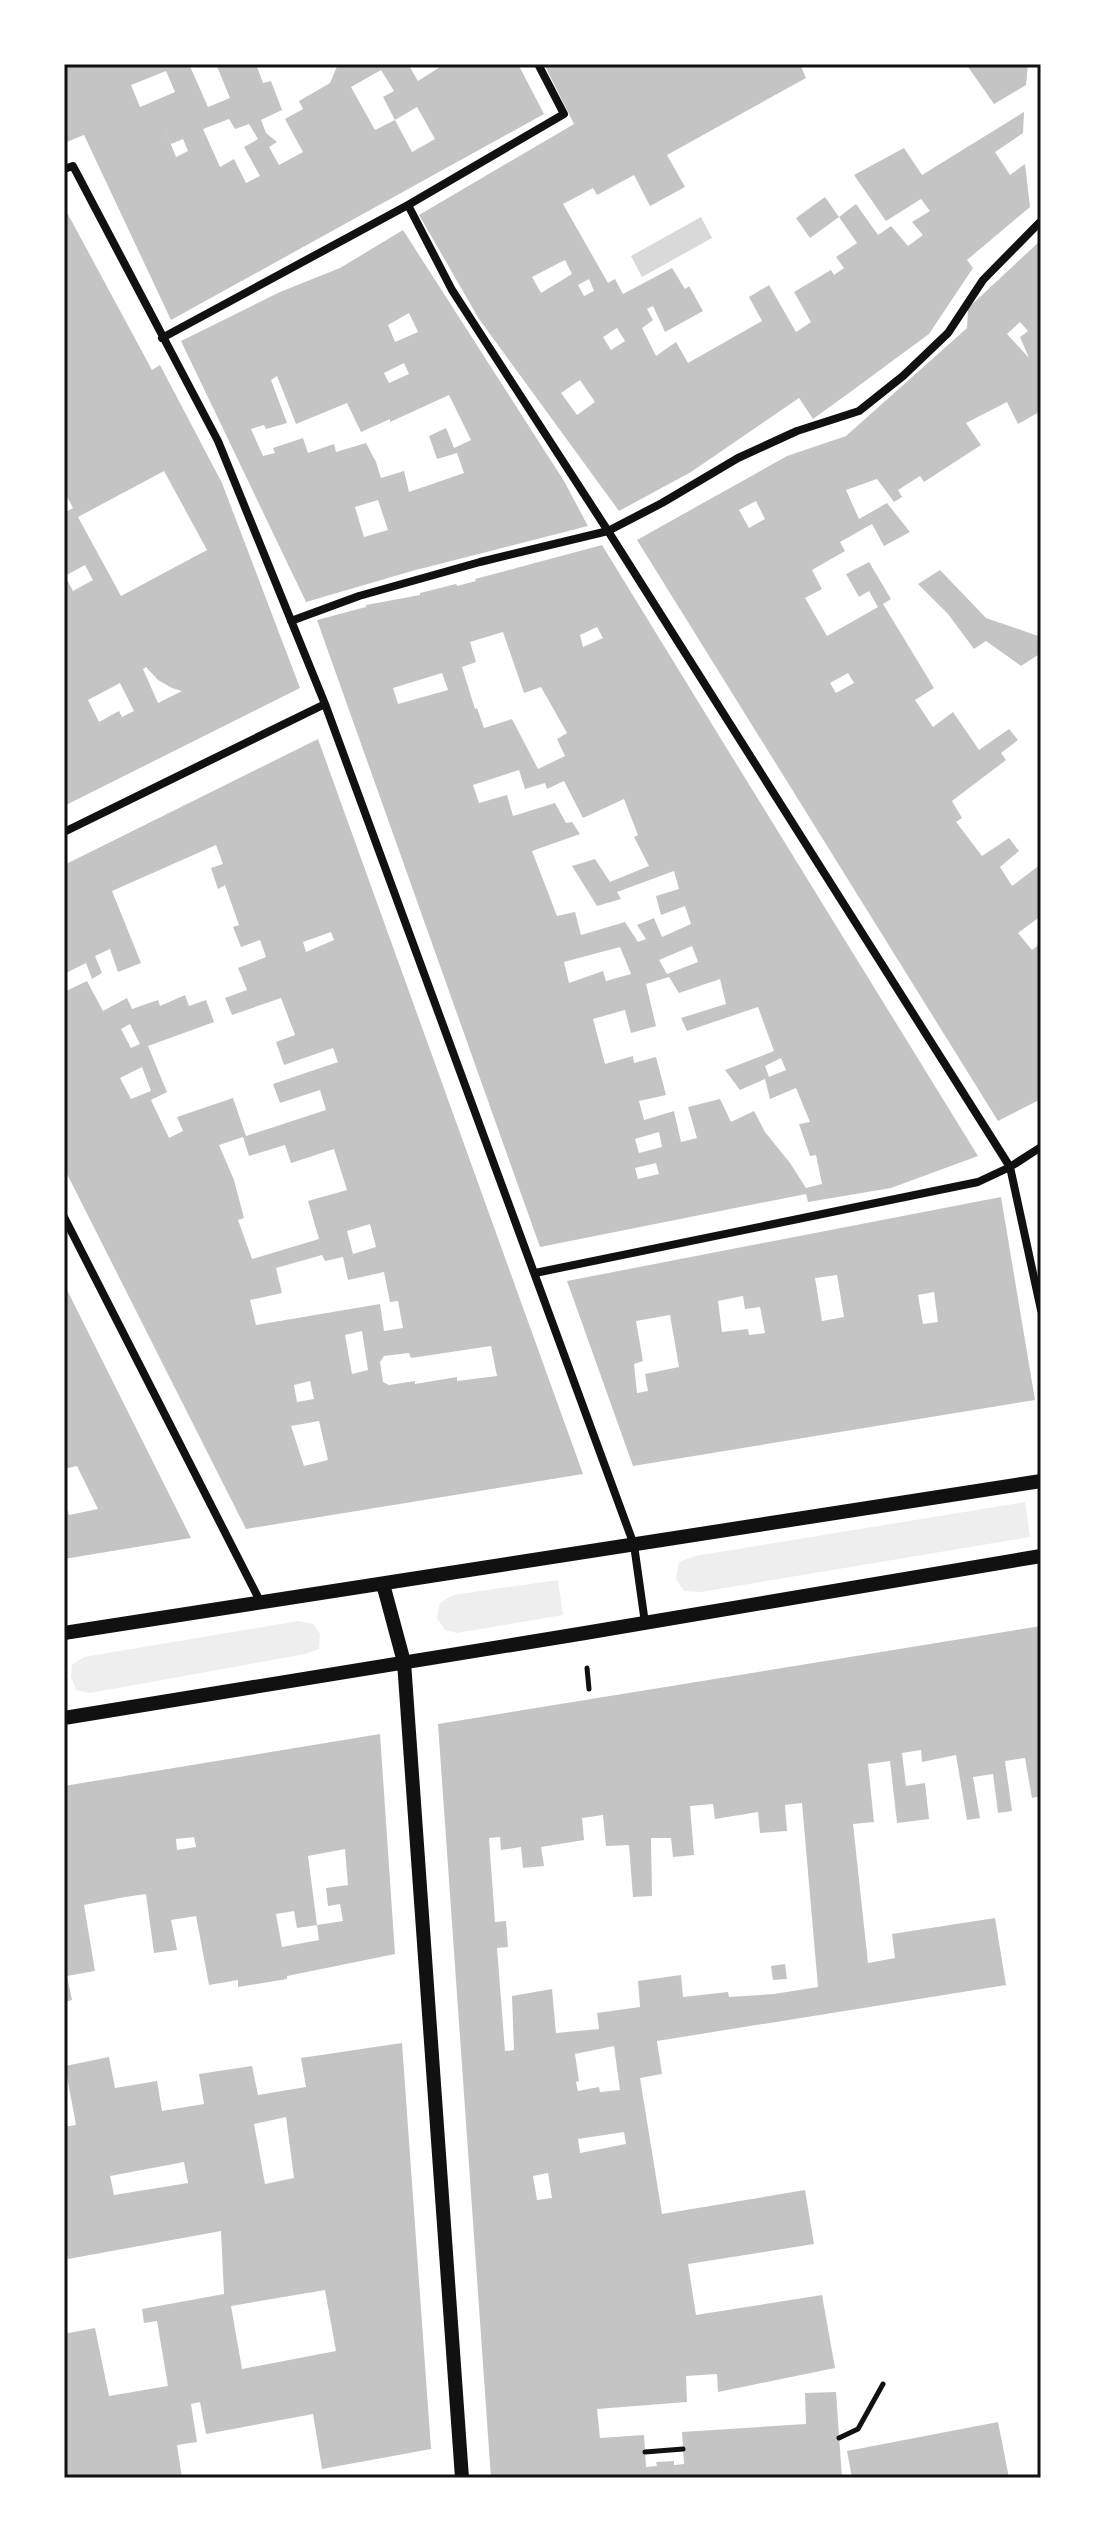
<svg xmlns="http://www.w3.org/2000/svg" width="1105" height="2542" font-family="Quicksand,sans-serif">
	<rect width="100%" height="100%" fill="#fff"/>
	<path fill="#eee" d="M1025 1502 1030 1537 701 1592 684 1591 676 1579 679 1562 695 1556Z
		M558 1580 563 1615 457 1633 445 1630 437 1618 440 1603 453 1595Z
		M298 1621 313 1624 320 1634 319 1649 305 1654 90 1693 76 1690 71 1677 72 1665 84 1657Z"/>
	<path fill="#d9d9d9" d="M701 217 712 238 642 277 631 256Z"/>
	<path fill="#c4c4c4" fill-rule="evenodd" d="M64 64H189L208 107 230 98 216 64H256L263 83 271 81 282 110 261 120 266 133 277 142 269 147 279 165 303 152 285 119 303 109 299 101 330 83 338 64H408L418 81 440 67 439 64H518L544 114 171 320 84 135 64 143ZM381 70 394 91 383 97 395 120 375 130 351 87ZM166 71 175 92 140 107 131 85ZM417 107 435 139 412 152 395 120ZM229 119 235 129 249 124 258 139 244 147 260 176 246 183 234 159 220 167 203 129ZM164 127 171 144 183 139 188 151 176 157Z
		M544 64H800L806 78 667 155 685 187 650 206 634 175 597 195 593 188 563 204 608 283 615 279 623 294 672 268 685 289 689 286 703 311 665 332 653 306 647 309 653 320 642 328 656 356 676 342 688 363 762 321 749 297 769 285 796 332 811 322 794 292 831 270 834 275 844 268 836 257 857 243 839 217 856 204 878 235 891 226 908 246 923 235 912 222 930 211 921 199 886 221 854 175 904 148 922 175 1024 112 1023 133 995 152 1010 175 1025 164 1030 207 967 260 973 268 929 334 853 390 813 419 799 398 691 472 619 511 479 319 419 215 574 124ZM565 260 572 274 541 293 532 277ZM589 279 594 291 584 296 578 285ZM617 328 625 341 611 350 603 337ZM580 380 595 402 577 415 561 393Z
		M966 64H1028L1026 85 994 104Z
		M825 197 839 217 810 238 796 218Z
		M64 207 152 370 160 365 222 483 300 688 64 806V696L67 695 64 690V513L73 508 64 491ZM164 471 207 550 121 596 78 517ZM85 565 93 580 73 591 65 576ZM146 667 158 680 172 688 182 691 158 703 143 669ZM120 683 134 711 122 717 119 711 99 722 88 700Z
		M403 230 564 481 588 526 412 571 306 602 181 341 280 292 340 268ZM409 313 418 332 395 342 388 325ZM404 363 409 374 389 383 384 373ZM277 376 296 424 347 403 361 432 390 419V422L449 395 471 440 454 448 446 428 429 436 437 459 457 453 464 473 409 492 404 471 381 478 376 462 366 443 336 452 334 444 308 453 303 438 273 448 275 453 263 456 251 429 264 425 266 429 287 423 271 380ZM378 500 388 530 364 537 355 507Z
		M1041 240V411L1018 424 1007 402 966 423 981 445 924 482 920 476 898 490 902 497 894 502 877 479 846 490 859 519 887 503 910 532 884 546 872 524 840 542 845 551 812 570 822 589 805 598 827 636 878 607 869 591 859 597 846 574 869 562 891 599 883 604 934 688 915 700 933 727 953 712 979 750 1009 729 1018 740 1001 753 1006 760 952 801 962 818 956 822 982 856 1009 838 1019 851 1000 867 1012 886 1041 864V916L1018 933 1032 950 1041 943V1099L998 1121 637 540 787 456 846 436 967 328 968 308ZM1020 322 1028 331 1020 337 1029 358 1007 334ZM756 501 765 519 749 528 739 510ZM848 673 854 683 836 693 830 683Z
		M602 545 729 752 978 1156 891 1188 808 1202 806 1194 540 1247 317 620 366 607V605L420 595V593L456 584 457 586 476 581 475 579ZM597 627 603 638 583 647 580 635ZM503 632 524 693 541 687 567 733 557 739 565 756 538 769 512 719 484 728 477 708 475 709 462 667 476 662 470 642ZM442 673 448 690 398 704 393 688ZM519 770 525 789 545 783 547 789 564 781 583 818 624 799 638 835 634 837 649 866 610 882 595 859 572 866 597 906 621 899 617 892 674 871 679 889 656 896 661 915 685 906 691 924 662 937 654 918 637 925 646 939 638 942 625 922 581 935 575 912 557 916 532 851 580 834 572 822 566 823 555 803 513 816 507 795 479 803 473 785ZM692 946 698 962 667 974 659 960ZM620 947 631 974 606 981 603 971 569 983 564 962ZM669 977 679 993 720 979 726 1004 681 1018 687 1031 758 1007 774 1051 725 1070 740 1090 765 1079 770 1099 796 1088 810 1122 799 1124 810 1156 816 1155 822 1184 806 1188 790 1163 765 1132 754 1111 731 1122 720 1099 688 1107 697 1138 681 1142 674 1111 644 1120 639 1101 666 1095 656 1057 634 1063 633 1056 605 1064 593 1019 625 1010 631 1033 656 1026 646 984ZM781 1058 786 1070 769 1077 765 1066ZM659 1132 662 1147 639 1153 635 1139ZM656 1163 659 1174 638 1179 635 1168Z
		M940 570 986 618 1041 637V653L1021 666 986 641 974 649 948 614 918 584Z
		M318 739 583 1474 246 1529 64 1168V992L87 981 103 1011 127 998 132 1009 158 1000 160 1006 185 995 189 1006 206 1000 214 1022 148 1046 167 1092 151 1100 169 1138 183 1131 177 1117 233 1098 246 1136 326 1110 320 1090 280 1103 273 1084 338 1062 333 1048 284 1065 276 1042 295 1035 281 998 232 1015 225 998 247 990 238 968 266 957 260 940 241 947 233 927 239 925 225 885 218 889 211 868 223 864 216 845 112 891 141 963 118 972 110 949 95 956 102 973 92 979 86 963 64 974V865ZM331 932 334 940 306 952 303 942ZM130 1024 140 1044 131 1048 121 1029ZM142 1067 151 1091 131 1099 120 1078ZM243 1137 249 1156 285 1145 291 1163 334 1149 347 1190 308 1201 319 1239 252 1259 238 1220 244 1218 234 1180 219 1145ZM370 1224 376 1247 353 1254 347 1231ZM322 1255 325 1261 343 1257 348 1280 384 1272 390 1302 398 1301 403 1328 384 1331 380 1304 256 1325 250 1300 282 1293 276 1268ZM362 1331 368 1370 352 1374 345 1335ZM491 1346 497 1376 457 1381V1377L415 1384V1381L389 1385 383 1382 380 1362 384 1356 409 1353 411 1358ZM310 1381 314 1399 297 1402 294 1385ZM319 1421 328 1460 304 1466 291 1426Z
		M1001 1197 1035 1400 633 1466 567 1281ZM837 1275 844 1317 822 1321 815 1278ZM934 1292 938 1322 923 1324 918 1295ZM743 1296 745 1309 760 1307 765 1333 749 1335 748 1329 722 1332 718 1301ZM670 1315 679 1367 645 1374 648 1391 637 1393 634 1364 643 1361 636 1321Z
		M64 1284 191 1538 64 1559V1500L69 1515 98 1509 77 1466 64 1469Z
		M1041 1626V1796L1032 1798 1025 1758 1005 1761 1012 1811 998 1813 993 1774 973 1777 980 1818 967 1820 956 1755 922 1762 921 1750 902 1753 906 1786 925 1783 929 1819 897 1823 890 1761 868 1764 874 1822 853 1824 868 1963 895 1958 892 1934 995 1918 1006 1985 657 2041 662 2074 640 2078 662 2214 805 2190 814 2244 688 2264 696 2315 822 2295 835 2368 718 2392 717 2374 686 2376 687 2402 597 2409 600 2438 644 2435 646 2467 657 2466 656 2462 674 2461V2465L684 2464 682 2432 806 2424 805 2393 836 2392 842 2478H491L438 1724ZM802 1803 818 1987 774 1994 729 1997 728 1992 683 1997 681 1975 638 1981 640 2007 597 2013 599 2029 556 2033 552 1989 512 1996 514 2050 505 2051 497 1948 508 1947 506 1921 495 1922 489 1838 500 1837 501 1850 521 1847 523 1868 544 1866 541 1847 584 1840 582 1818 603 1815 606 1846 629 1845 633 1897 652 1896 651 1838H671L673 1857 694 1855 690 1806 713 1804 715 1819 758 1812 760 1833 787 1831 785 1805ZM614 2046 620 2090 600 2092 599 2087 578 2091 576 2082 579 2081 575 2054ZM624 2132 626 2144 580 2153 578 2139ZM548 2173 552 2198 537 2200 533 2176Z
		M380 1734 395 1954 287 1976V1979L238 1987V1980L209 1985 196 1916 171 1920 177 1950 154 1953 146 1894 125 1897 84 1905 95 1971 67 1976 72 2000 64 2002V1786ZM194 1837 196 1847 177 1850 176 1839ZM345 1849 348 1885 326 1888 328 1906 340 1904 343 1921 317 1925 308 1856ZM294 1911 297 1928 317 1925 319 1940 282 1947 276 1914Z
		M785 1964 787 1979 773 1980 771 1966Z
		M402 2043 431 2449 322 2469 313 2414 206 2434 200 2402 191 2404 197 2442 177 2445 182 2478H64V2334L95 2328 109 2396 168 2386 157 2321 144 2323 142 2309 224 2294 221 2231 68 2259 64 2237V2127L76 2125 65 2066 109 2057 115 2088 157 2081 162 2111 204 2104 199 2074 252 2066 258 2095 306 2087 301 2058ZM286 2117 294 2178 265 2184 254 2124ZM184 2162 188 2183 114 2195 110 2176ZM325 2290 336 2351 242 2369 231 2306Z
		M998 2422 1009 2478H852L847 2451Z"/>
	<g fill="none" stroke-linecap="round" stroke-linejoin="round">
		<path stroke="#111" stroke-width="5" d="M587 1668 589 1689
			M839 2438 858 2429 883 2384
			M645 2452 683 2449"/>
		<path stroke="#111" stroke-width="8" d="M64 169 73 166 218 441 325 704 634 1545 645 1623
			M408 205 452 290 608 531 1010 1167 1041 1310
			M162 338 408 205 564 114 538 64
			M291 621 359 596 480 562 608 531 662 503 738 458 797 431 859 411 903 376 948 333 983 280 1041 221
			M64 832 325 704
			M64 1217 261 1603
			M535 1273 978 1182 1010 1167 1041 1147"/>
		<path stroke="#111" stroke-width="14" d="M383 1584 404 1662 462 2478
			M64 1633 1041 1481
			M64 1718 585 1633 1041 1556"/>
	</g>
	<rect width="1105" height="2542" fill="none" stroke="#ffffff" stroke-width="132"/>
	<rect x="66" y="66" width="973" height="2410" fill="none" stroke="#111" stroke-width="3"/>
</svg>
